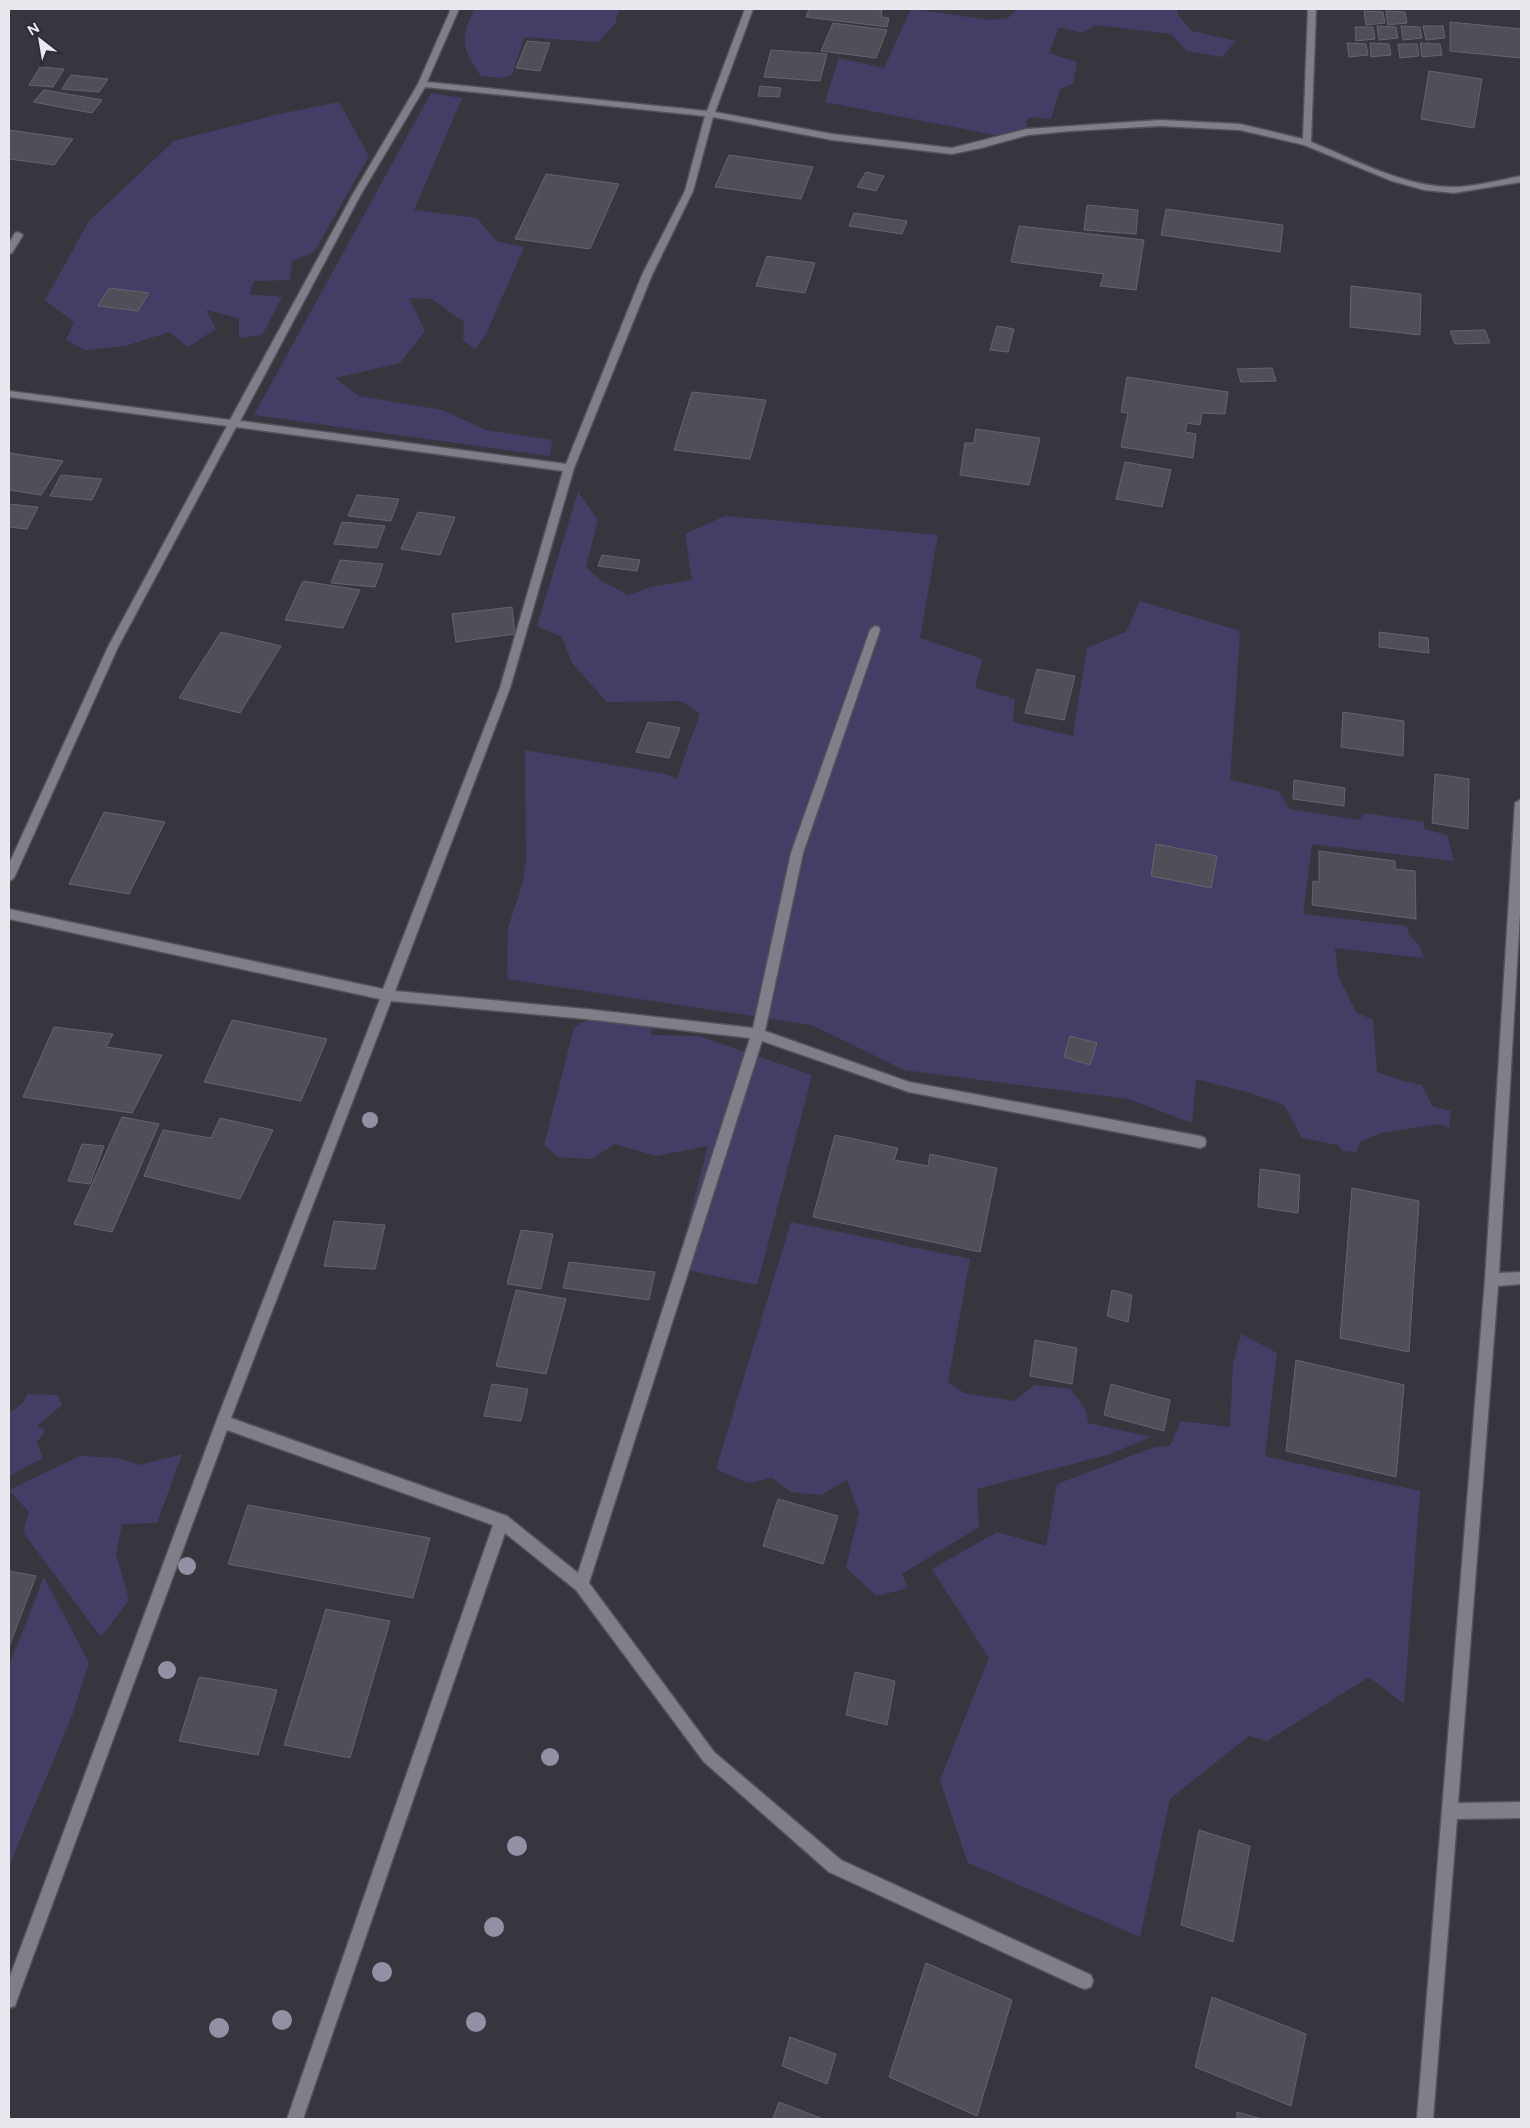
<svg xmlns="http://www.w3.org/2000/svg" width="1530" height="2128" font-family="Figtree,sans-serif">
	<rect width="100%" height="100%" fill="#37363f"/>
	<path fill="#463d67" d="M474 9H619L615 24 598 42 524 37 512 75 501 78 481 76C461 47 460 41 474 9Z
		M911 9 991 20 1008 18 1017 9H1177L1178 15 1192 31 1236 41 1222 57 1187 51 1171 34 1096 25 1082 33 1059 27 1049 53 1077 62 1073 84 1060 89 1051 119 1030 117 1026 121 1028 129 995 135 825 102 839 58 884 68Z
		M431 93 462 98 414 210 477 218 496 241 524 247 486 334 475 349 463 340 464 322 432 299 409 298 425 331 400 363 335 378 359 396 442 410 486 430 552 440 550 456 254 415Z
		M339 102 369 156 314 252 292 261 290 280 254 281 249 294 282 297 262 335 239 338V318L206 310 216 329 188 347 169 332 125 346 85 350 66 340 74 322 45 300 89 221 174 141 275 115Z
		M578 492 598 520 586 567 600 580 628 595 651 587 692 580 685 534 725 516 938 535 920 638 982 659 975 688 1015 699 1013 722 1073 736 1087 648 1126 632 1140 601 1240 631 1230 780 1279 791 1289 809 1359 820 1365 813 1424 822V829L1447 835 1454 861 1312 844 1303 914 1407 926 1409 935 1419 945 1424 958 1335 948 1338 976 1356 1012 1373 1020 1377 1072 1403 1081 1422 1085 1432 1106 1451 1111 1449 1128 1439 1124 1380 1133 1360 1142 1357 1152 1343 1151 1338 1145 1302 1138 1284 1105 1247 1092 1196 1079 1192 1123 1129 1099 904 1070 812 1025 507 979 508 928 523 882 526 860 525 750 666 774 677 779 700 713 681 701 607 702 572 663 562 637 537 626Z
		M589 1018 652 1025 651 1035 699 1036 812 1075 757 1285 696 1272 677 1265 708 1146 656 1156 615 1144 591 1159 558 1157 544 1145 574 1028Z
		M791 1222 970 1259 948 1382 964 1393 1014 1401 1035 1385 1071 1389 1086 1411 1088 1423 1151 1437 1107 1455 977 1489 979 1527 902 1574 908 1588 877 1596 846 1568 859 1512 847 1480 821 1495 791 1492 772 1478 748 1483 716 1469Z
		M1241 1334 1277 1353 1265 1456 1420 1491 1404 1704 1369 1677 1267 1741 1249 1736 1170 1799 1140 1937 968 1863 940 1780 989 1658 932 1569 997 1532 1046 1546 1057 1484 1155 1447 1170 1446 1181 1421 1230 1427 1233 1363Z
		M27 1394 58 1395 62 1405 37 1426 46 1430 37 1442 43 1458 9 1476V1408L10 1413 24 1402Z
		M182 1454 157 1523 122 1524 116 1554 129 1600 101 1637 23 1532 29 1512 9 1490 80 1456 117 1458 140 1465Z
		M44 1577 89 1663 72 1716 9 1866V1666Z"/>
	<path fill="#504f58" stroke="#65636d" d="M809 9H868L882 10 881 17 889 18 887 27 806 17Z
		M1364 11 1383 12 1385 23 1366 25Z
		M1386 11 1405 12 1407 23 1388 25Z
		M1450 22 1521 29V58L1450 51Z
		M833 23 887 30 876 58 821 51Z
		M1377 26 1396 27 1398 38 1379 40Z
		M1401 26 1420 27 1422 38 1403 40Z
		M1423 26H1443L1445 38 1426 40Z
		M1355 27H1373L1375 39 1356 41Z
		M527 41 550 43 540 71 516 68Z
		M1347 43 1366 44 1368 55 1349 57Z
		M1370 43 1389 44 1391 55 1371 57Z
		M1420 43 1440 44 1442 55 1422 57Z
		M1398 44H1417L1419 56 1400 58Z
		M771 50 827 54 820 81 764 77Z
		M40 67 64 69 53 87 29 85Z
		M1429 71 1482 79 1474 128 1421 119Z
		M71 75 108 79 99 92 62 89Z
		M760 86 781 88 779 97 758 96Z
		M44 90 102 100 92 113 33 102Z
		M9 130 73 139 54 165 9 159Z
		M729 155 813 167 801 199 715 187Z
		M866 172 884 176 876 191 857 187Z
		M546 174 619 184 590 249 515 239Z
		M1087 205 1138 210 1136 234 1084 230Z
		M1166 209 1283 225 1280 252 1161 235Z
		M854 213 907 221 902 234 849 226Z
		M1019 226 1144 240 1136 290 1100 286 1104 274 1011 262Z
		M767 256 815 263 805 293 756 286Z
		M1351 286 1421 294 1420 335 1350 327Z
		M109 288 149 293 138 311 98 306Z
		M997 326 1014 329 1008 352 990 350Z
		M1485 330 1490 343 1455 344 1450 331Z
		M1272 368 1276 381 1241 382 1237 369Z
		M1127 377 1228 392 1225 414 1202 413 1200 425 1187 423 1185 432 1196 434 1193 458 1121 447 1128 413 1121 412Z
		M692 392 766 400 750 459 674 450Z
		M976 429 1040 438 1029 485 960 475 965 443H974Z
		M9 453 63 461 41 495 9 490Z
		M1125 462 1171 470 1162 507 1116 499Z
		M61 475 102 479 92 500 50 496Z
		M357 495 399 499 391 521 348 516Z
		M9 504 38 507 27 529 9 527Z
		M418 512 455 517 440 555 401 549Z
		M342 522 385 526 377 548 334 544Z
		M602 555 640 560 637 571 598 566Z
		M340 560 383 564 375 587 331 583Z
		M303 581 360 590 343 628 285 620Z
		M512 607 515 634 456 642 452 614Z
		M221 632 281 646 240 713 179 698Z
		M1379 632 1428 638 1429 653 1379 647Z
		M1037 669 1075 676 1064 720 1025 713Z
		M1343 712 1404 721 1403 756 1341 747Z
		M648 722 680 728 669 758 636 752Z
		M1435 774 1469 779 1468 829 1432 823Z
		M1294 780 1345 788 1344 806 1293 799Z
		M104 812 165 822 129 894 69 884Z
		M1156 844 1217 856 1211 888 1151 876Z
		M1319 851 1395 861V869L1415 871 1416 919 1312 905 1313 881 1319 882Z
		M232 1020 327 1039 301 1101 204 1082Z
		M54 1027 113 1034 106 1047 162 1055 132 1113 23 1097Z
		M1070 1036 1097 1043 1090 1065 1064 1057Z
		M122 1117 159 1124 112 1232 74 1224Z
		M220 1118 273 1130 240 1199 144 1176 163 1130 211 1138Z
		M835 1135 898 1148 894 1160 928 1166 930 1154 997 1168 980 1252 813 1217Z
		M82 1144 104 1146 90 1184 68 1181Z
		M1260 1169 1300 1175 1298 1213 1258 1207Z
		M1352 1188 1419 1201 1409 1352 1340 1338Z
		M334 1221 385 1225 375 1269 324 1266Z
		M521 1230 553 1234 541 1289 507 1284Z
		M569 1262 655 1272 649 1300 563 1288Z
		M516 1290 566 1299 546 1374 496 1366Z
		M1112 1290 1132 1295 1128 1322 1107 1316Z
		M1035 1340 1077 1348 1072 1384 1030 1376Z
		M1296 1360 1404 1385 1396 1477 1286 1451Z
		M492 1384 528 1389 521 1421 484 1416Z
		M1111 1384 1170 1400 1164 1431 1104 1415Z
		M778 1499 838 1516 823 1564 763 1546Z
		M248 1505 430 1538 413 1598 228 1564Z
		M9 1571 36 1576 9 1647Z
		M326 1609 390 1621 350 1758 284 1745Z
		M855 1672 895 1681 887 1725 846 1715Z
		M199 1677 277 1690 258 1755 179 1741Z
		M1199 1830 1250 1846 1233 1942 1181 1925Z
		M926 1963 1012 2000 977 2116 889 2077Z
		M1212 1997 1306 2034 1291 2106 1195 2067Z
		M790 2037 836 2054 827 2084 782 2066Z
		M779 2102 823 2119H773Z
		M1237 2112 1262 2119H1237Z"/>
	<g fill="none" stroke-linecap="round" stroke-linejoin="round">
		<defs>
			<path id="minor" d="M451 9H459L427 82 707 111 745 9H753L715 112 832 134 952 148 1027 129 1160 120 1240 124 1303 139 1308 9H1316L1311 142C1356 160 1404 187 1453 187 1475 187 1499 180 1521 176V182L1454 193 1424 190 1392 181 1304 145 1240 130 1160 126 1071 131 1028 135 981 148 952 154 832 140 713 117 693 191 652 275 574 468 510 688 395 991 586 1009 753 1028 791 853 870 630 875 626 879 627 880 630 803 853 765 1031 909 1082 1200 1136 1205 1138 1206 1142 1205 1146 1200 1148 909 1092 762 1041 589 1583 714 1752 841 1860 1091 1975 1093 1981 1091 1987 1085 1989 1079 1987 829 1872 704 1762 576 1590 505 1533 303 2119H287L493 1525 227 1430 17 2000 15 2006 9 2008V1979L216 1422 380 999 9 919V909L383 989 500 688 563 471 236 427 118 647 15 876 13 879 9 881V864L108 647 227 426 9 397V391L230 420 353 194 418 84ZM425 87 705 116 685 191 642 275 566 464 240 421 361 194ZM391 1001 586 1019 750 1038 578 1573 507 1516 231 1418Z
				M18 232 23 235 12 253 9 254V243L15 233Z
				M1521 799V896L1499 1273 1521 1272V1284L1498 1286 1458 1803 1521 1802V1818L1457 1819 1433 2119H1417L1485 1280 1515 803Z"/>
		</defs>
		<use href="#minor" stroke="#535259" stroke-width="3"/>
		<use href="#minor" fill="#807f89" fill-rule="evenodd"/>
	</g>
	<g fill="#9390a5">
		<circle cx="370" cy="1120" r="8"/>
		<circle cx="187" cy="1566" r="9"/>
		<circle cx="167" cy="1670" r="9"/>
		<circle cx="550" cy="1757" r="9"/>
		<circle cx="517" cy="1846" r="10"/>
		<circle cx="494" cy="1927" r="10"/>
		<circle cx="382" cy="1972" r="10"/>
		<circle cx="282" cy="2020" r="10"/>
		<circle cx="476" cy="2022" r="10"/>
		<circle cx="219" cy="2028" r="10"/>
	</g>
	<rect width="1530" height="2128" fill="none" stroke="#e9e8ee" stroke-width="20"/>
	<g transform="translate(40 40) rotate(329)" stroke="#2d2b34" stroke-width="4" paint-order="stroke">
	<path d="M0-4L9 19L0 12L-9 19Z" fill="#e9e8ee"/>
	<text y="-8" font-size="14" font-weight="bold" text-anchor="middle" fill="#e9e8ee">N</text>
	</g>
</svg>
